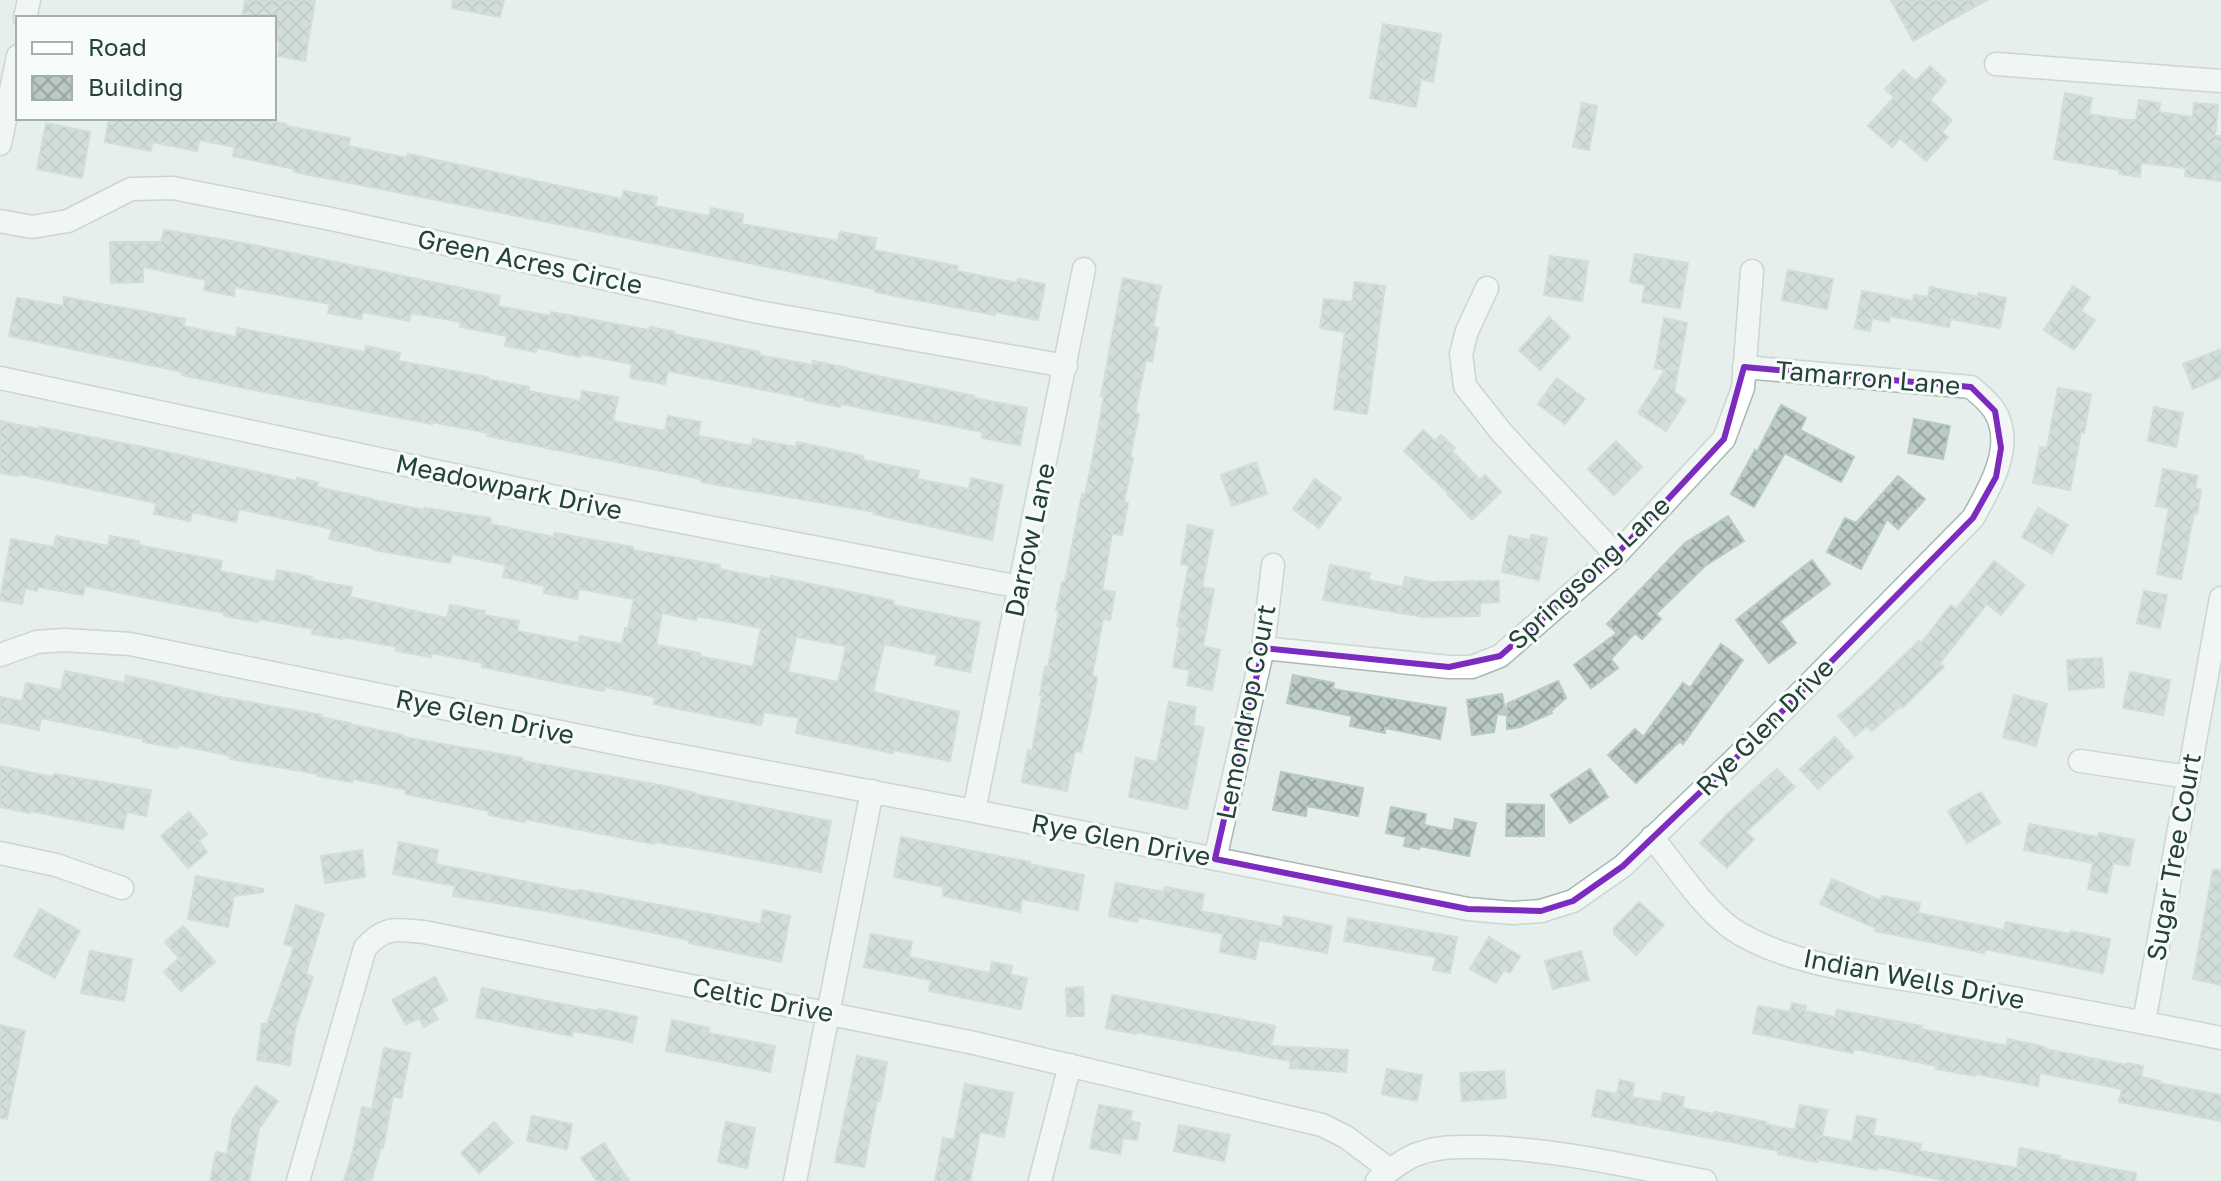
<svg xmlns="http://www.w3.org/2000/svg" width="2221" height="1181" font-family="'Golos Text',sans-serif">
	<defs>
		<pattern id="building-cross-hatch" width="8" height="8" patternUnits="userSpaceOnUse" patternTransform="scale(2)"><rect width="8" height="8" fill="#bbcac4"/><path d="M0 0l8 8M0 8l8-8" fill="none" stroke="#98a6a0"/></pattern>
	</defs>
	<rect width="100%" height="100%" fill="#e6efeb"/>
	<path fill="url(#building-cross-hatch)" stroke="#b8c9c2" stroke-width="2" fill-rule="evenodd" d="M245 0H315L305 61 278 56 280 42 274 41V18H242Z
		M453 0H504L500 17 452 8Z
		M1891 0H1987L1913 41Z
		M1383 24 1441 34 1433 82 1421 79 1416 107 1370 98Z
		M1930 66 1946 81 1930 100 1952 120 1942 132 1948 137 1926 161 1900 138 1892 147 1868 126 1894 97 1885 89 1903 70 1916 81Z
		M2065 93 2092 98 2089 114 2125 120H2136L2139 100 2160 103 2159 112 2193 117 2194 103 2218 105 2215 136H2221V181L2185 176 2186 168 2141 163 2140 177 2119 174V170L2054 159Z
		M1582 103 1597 106 1589 150 1573 147Z
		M109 118H257L286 124V126L350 138 348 146 407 158 408 154 622 199 624 191 657 197 655 206 709 216 711 208 743 214 742 224 838 241 840 232 876 238 874 250 958 266 957 271 1017 283 1018 279 1045 284 1038 320 995 312V315L875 292V289L573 227 294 172V169L233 156 235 147 199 140 197 151 152 142 151 151 105 142Z
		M46 123 90 132 82 178 37 169Z
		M164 230 244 243 500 296 498 306 551 316V312L649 330 650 327 675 332 674 334 760 352 759 355 812 365 813 361 848 368 847 369 883 377 974 396 973 398 1027 408 1020 445 982 438 983 432 841 404 840 407 805 400V398L668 371 665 384 630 378 632 364 580 354V357L537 348 536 352 505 346 507 336 460 327 461 322 411 313 409 321 363 312 361 319 328 313 330 304 235 287 234 296 204 290 206 280 143 267V282L111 283 110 242H161Z
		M1635 254 1688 263 1680 308 1642 302 1645 285 1630 282Z
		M1550 256 1588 261 1582 301 1544 295Z
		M1788 270 1833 279 1827 309 1782 300Z
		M1123 278 1161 286 1153 327 1158 328 1152 362 1146 360 1135 413 1139 414 1130 457 1133 458 1124 502 1128 503 1122 535 1112 534 1102 590 1115 592 1110 620 1103 619 1092 676 1097 677 1092 705 1081 752 1075 751 1067 791 1022 782 1028 750 1032 751 1042 696 1040 695 1045 667H1048L1059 610H1056L1062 582H1065L1082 494 1085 495 1096 441 1104 396H1101Z
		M1355 282 1385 286 1367 414 1334 409 1345 332 1320 328 1324 299 1352 302Z
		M2073 286 2090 297 2081 311 2095 320 2074 350 2044 330Z
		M1930 287 1978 297 1979 293 2006 298 2000 328 1951 319 1949 327 1890 316 1889 322 1872 318 1870 331 1855 328 1862 291 1913 301 1914 295 1928 297Z
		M64 297 185 319 183 326 236 337 237 328 365 352 366 346 400 353 398 361 488 377V379L529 387 528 391 580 401 582 391 618 397 613 421 665 431 668 416 701 422 698 436 752 446 753 439 796 447 797 442 863 456V460L919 471 917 479 969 489 971 478 1003 485 992 540 874 514 875 512 701 482V479L487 436 488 433 432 422V424L239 387 182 375 183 372 9 336 17 298 63 306Z
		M1549 317 1570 337 1540 370 1519 350Z
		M1664 318 1687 323 1674 392 1686 400 1666 431 1638 413 1665 370 1655 368Z
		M2221 349V377L2193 389 2183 364Z
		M1557 378 1585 399 1565 424 1538 404Z
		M2058 388 2091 394 2084 433 2081 432 2070 490 2033 483 2040 447 2047 448Z
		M1781 405 1806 418 1800 430 1854 457 1841 482 1785 453 1754 507 1731 494 1755 450 1757 452Z
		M2154 407 2183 413 2176 447 2148 441Z
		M1914 419 1950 426 1943 459 1908 453Z
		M0 421 39 429 40 427 158 450 297 481V478L318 482 317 487 373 499V500L425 510V508L491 518 490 524 554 537 555 533 633 547V550L720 565 719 569 770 579 771 576 871 596 894 601 893 605 980 622 970 672 935 665 937 655 884 644 873 692 959 712 950 761 894 750 893 753 796 733 799 718 764 712 761 725 654 704 655 697 605 687 604 691 561 683 482 667 483 663 432 653 431 657 396 651 397 647 343 637 342 639 312 634 313 629 259 619 258 622 224 616V613L85 586 83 595 38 587 37 591 25 588 22 604 0 600 11 539 54 547 56 536 108 546 110 536 139 541 138 545 222 561 220 571 275 582 277 570 312 577 311 580 352 587 350 597 447 618 450 605 485 611 484 615 519 621 517 631 579 643 580 636 622 644 625 628H628L634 599 579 589 577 599 544 593 545 586 503 577 506 565 452 554 450 563 373 550V548L329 539 332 529 239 509 236 522 192 512 190 521 154 514 156 503 72 485 18 474V476L0 473ZM662 613 696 620 697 616 761 628 753 667 699 656 700 653 656 645ZM796 637 846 646 838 682 788 672Z
		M1423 430 1435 441 1441 435 1455 448 1452 451 1480 480 1485 475 1501 492 1472 520 1447 494 1448 493 1404 451Z
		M1616 441 1642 467 1614 495 1588 469Z
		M1256 462 1267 494 1232 506 1221 475Z
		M2163 469 2198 476 2195 488 2201 490 2197 514 2194 513 2181 579 2157 574 2169 508 2156 506Z
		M1898 476 1925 499 1898 529 1887 519 1861 569 1827 552 1845 518 1856 523Z
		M1315 479 1341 498 1319 528 1293 509Z
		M2038 508 2068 525 2052 554 2022 537Z
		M1728 516 1744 541 1705 566 1656 614 1661 619 1642 639 1635 633 1611 659 1618 668 1591 688 1574 665 1617 633 1607 624 1685 543Z
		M1188 525 1213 530 1202 587 1214 589 1203 646 1220 650 1212 690 1187 685 1190 670 1173 667 1180 627 1177 626 1189 565 1181 564Z
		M1531 535 1547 538 1539 580 1502 572 1509 536 1530 540Z
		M1812 560 1830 584 1780 621 1796 643 1769 663 1736 620Z
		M1994 561 2025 585 2001 615 1987 604 1940 663 1944 667 1902 708 1901 706 1872 731 1867 726 1855 736 1838 716 1867 691 1919 641 1921 643 1951 605 1956 609Z
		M1330 565 1370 573 1368 580 1403 587 1405 577 1431 582 1499 581V602L1480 603V616L1424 617 1323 600Z
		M2144 591 2167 595 2160 628 2137 623Z
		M1721 644 1743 660 1683 744 1680 741 1636 783 1608 755 1635 729 1643 737 1683 683 1690 688Z
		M2102 658 2104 687 2069 690 2067 660Z
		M65 671 125 683 126 676 147 680 220 697 322 715 321 717 350 723 349 724 403 735V737L523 758 522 761 665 786 695 793V794L831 821 821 872 699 849 654 842V844L525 819 524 822 489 815V811L405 794 406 790 353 779 352 782 318 776V774L230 759 231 756 179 745 178 748 143 742V739L41 718 39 730 0 722V697L22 701 26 683 61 690Z
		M2130 672 2170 680 2163 715 2123 708Z
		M1293 675 1334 683 1333 689 1446 708 1440 739 1385 728V733L1350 726 1352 716 1287 703Z
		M1558 681 1566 698 1551 711 1552 713 1520 727 1507 729V704Z
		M1502 694 1506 715 1497 714 1494 732 1472 735 1467 700Z
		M2014 695 2047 704 2036 746 2003 737Z
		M1169 702 1196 707 1193 725 1204 728 1187 809 1129 797 1136 758 1157 762Z
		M1835 737 1853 757 1818 789 1800 769Z
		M0 766 53 777 54 774 151 790 146 816 127 812 123 829 30 811V813L0 807Z
		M1590 769 1608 797 1570 823 1551 795Z
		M1777 769 1795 787 1746 832 1754 839 1727 868 1700 843 1727 814Z
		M1281 772 1363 788 1358 816 1307 806 1306 816 1273 810Z
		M1981 792 2000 823 1967 843 1948 811Z
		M1507 804 1544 805V836H1506Z
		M1391 807 1426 814 1424 825 1453 831 1455 819 1476 823 1469 856 1420 846 1419 849 1404 846 1406 837 1386 833Z
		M189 812 207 834 199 841 207 852 188 868 161 836Z
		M2029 824 2098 837 2099 833 2134 840 2129 866 2113 863 2107 893 2088 889 2093 863 2024 850Z
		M901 837 1030 862 1029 864 1084 875 1078 910 1022 899 1020 912 943 896 944 887 894 877Z
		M399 842 438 850 435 864 579 892V890L761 924 763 910 790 916 781 962 689 943V940L558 913 453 896 455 886 393 874Z
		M362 850 365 877 325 883 321 856Z
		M2213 870H2221V985L2193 979Z
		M196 876 263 889V892L234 896 228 927 188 919Z
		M1832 879 1881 901 1882 896 1920 903 1918 913 2004 930 2006 922 2070 934 2071 931 2110 939 2103 973 1985 949 1984 953 1875 931 1876 928 1820 904Z
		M1116 883 1164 892 1165 887 1204 894 1201 911 1282 927 1284 916 1332 926 1327 953 1259 940 1255 959 1220 952 1223 934 1138 917 1137 922 1109 916Z
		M1639 902 1664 925 1636 955 1614 934V928Z
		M296 905 324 914 306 974 313 977 295 1029 290 1065 257 1060 262 1024H267L294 947 284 944Z
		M40 909 80 931 55 978 14 956Z
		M1348 918 1457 937 1450 973 1433 970 1436 957 1344 941Z
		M183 926 215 962 181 991 164 972 179 958 165 942Z
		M871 934 912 942 909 957 990 973 992 962 1012 966 1010 975 1027 978 1021 1009 929 991 931 980 864 967Z
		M1489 937 1520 956 1510 973 1504 970 1496 983 1470 969Z
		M90 951 132 959 124 1001 81 993Z
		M1581 951 1589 980 1553 989 1545 961Z
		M435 977 447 1000 432 1009 438 1019 424 1027 419 1018 406 1025 392 1000Z
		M1083 987 1084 1016H1067L1066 988Z
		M482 988 598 1011 599 1009 637 1017 632 1042 573 1031 572 1036 476 1017Z
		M1112 995 1275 1026 1271 1046 1348 1050 1346 1072 1290 1068V1061L1136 1032V1034L1106 1028Z
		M1792 1003 1806 1006 1805 1011 1835 1017 1837 1010 1922 1026 1921 1029 2007 1046 2008 1039 2045 1047V1049L2126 1065 2127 1063 2143 1066 2141 1077 2160 1081 2159 1083 2221 1095V1121L2119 1102 2122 1089 2040 1073 2038 1086 1976 1074 1975 1076 1936 1069 1937 1066 1854 1049 1853 1053 1753 1033 1758 1006 1790 1012Z
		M672 1020 709 1028 708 1033 775 1046 770 1072 666 1051Z
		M0 1025 25 1031 7 1119 0 1118Z
		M384 1048 410 1053 401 1098 393 1096 383 1148H381L371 1181H344L353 1151 362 1107 372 1109Z
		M857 1056 887 1062 880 1101H877L864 1167 835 1162Z
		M1387 1069 1422 1075 1417 1101 1382 1094Z
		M1504 1071 1506 1098 1462 1101 1460 1073Z
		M1620 1080 1634 1083 1632 1097 1661 1102 1663 1093 1684 1097 1682 1108 1714 1114 1715 1112 1766 1122 1765 1124 1795 1130 1800 1105 1827 1110 1822 1136 1852 1142 1857 1116 1876 1119 1873 1135 1921 1144 1920 1151 2017 1168 2020 1148 2060 1156 2059 1159 2136 1173 2135 1181H1947L1877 1167V1170L1817 1159V1162L1778 1154 1779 1151 1592 1116 1597 1090 1617 1094Z
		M965 1084 1013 1093 1004 1137 980 1132 970 1181H935L943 1138 954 1140Z
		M256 1086 278 1101 259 1129 249 1181H210L216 1152 227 1154 233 1119Z
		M1099 1105 1132 1111 1130 1121 1140 1123 1137 1140 1123 1138 1120 1154 1090 1148Z
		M532 1116 572 1124 567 1149 527 1141Z
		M494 1122 513 1143 479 1173 461 1153Z
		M726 1122 755 1128 747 1168 718 1162Z
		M1179 1125 1230 1135 1224 1161 1174 1151Z
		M604 1143 629 1181H597L581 1158Z"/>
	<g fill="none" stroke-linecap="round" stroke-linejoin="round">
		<defs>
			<path id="minor" d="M25 18 29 0
				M1996 64 2221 81
				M0 144 18 56
				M0 221 32 227 68 221 131 189 173 188 331 219 758 312 1066 366
				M1487 288 1467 331 1461 354 1465 386 1502 433 1616 555
				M0 378 589 504 1020 587
				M1263 648 1449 667H1472L1500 656 1616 555 1724 439 1743 388 1752 271
				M0 655 37 642 64 640 130 644 634 747 974 811 1468 909 1513 913 1541 911 1573 901 1623 866 1735 759 1973 518C1990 488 2016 444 1994 410 1988 401 1979 394 1971 387L1744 367
				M2080 761 2189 777
				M974 811 1084 269
				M1652 837C1675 865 1703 908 1731 928 1786 966 1876 974 1941 985 2034 1002 2128 1019 2221 1038
				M0 853 56 865 122 888
				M1215 859 1263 648 1273 565
				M2144 1022 2221 598
				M298 1181 365 948C385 925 397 930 424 932L974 1043 1322 1125 1346 1137 1390 1170
				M795 1181 872 791
				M1040 1181 1070 1065
				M1377 1181C1390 1170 1407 1156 1424 1152 1442 1146 1460 1147 1479 1147 1554 1148 1631 1167 1705 1181"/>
		</defs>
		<use href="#minor" stroke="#a8b8b2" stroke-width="25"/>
		<use href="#minor" stroke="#fff" stroke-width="22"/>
	</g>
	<path d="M0 0H2221V1181H0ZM1744 367 1971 387 1995 411 2001 448 1996 477 1973 518 1735 759 1623 866 1573 901 1541 911 1468 909 1215 859 1263 648 1449 667 1500 656 1616 555 1724 439Z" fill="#e6efeb" fill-opacity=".55" fill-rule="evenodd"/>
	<path fill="none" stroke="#7b2cbf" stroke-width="6" stroke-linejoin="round" d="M1744 367 1971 387 1995 411 2001 448 1996 477 1973 518 1735 759 1623 866 1573 901 1541 911 1468 909 1215 859 1263 648 1449 667 1500 656 1616 555 1724 439Z"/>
	<g text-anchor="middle" stroke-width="6" stroke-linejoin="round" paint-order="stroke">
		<g font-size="26" fill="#24423a" stroke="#f7fbf9">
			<text transform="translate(530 262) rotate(12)" y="9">Green Acres Circle</text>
			<text transform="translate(1868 378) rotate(5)" y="9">Tamarron Lane</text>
			<text transform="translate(509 487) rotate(12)" y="9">Meadowpark Drive</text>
			<text transform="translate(1030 540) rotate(-78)" y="9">Darrow Lane</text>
			<text transform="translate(1589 573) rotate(-43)" y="9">Springsong Lane</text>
			<text transform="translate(1246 712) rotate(-79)" y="9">Lemondrop Court</text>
			<text transform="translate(485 717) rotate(12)" y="9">Rye Glen Drive</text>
			<text transform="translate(1765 727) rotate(-45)" y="9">Rye Glen Drive</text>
			<text transform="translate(1121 840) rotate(11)" y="9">Rye Glen Drive</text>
			<text transform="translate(2174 857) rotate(-80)" y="9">Sugar Tree Court</text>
			<text transform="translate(1914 979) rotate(11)" y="9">Indian Wells Drive</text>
			<text transform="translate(763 1000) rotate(11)" y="9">Celtic Drive</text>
		</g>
	</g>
	<rect x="16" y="16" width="260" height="104" fill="#f7fbf9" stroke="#a3b1ad" stroke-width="2"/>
	<rect x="32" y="42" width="40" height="12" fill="#ffffff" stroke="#a3b1ad" stroke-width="2"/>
	<text x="88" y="56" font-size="24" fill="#24423a">Road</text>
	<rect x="32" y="76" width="40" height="24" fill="url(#building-cross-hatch)" stroke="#a3b1ad" stroke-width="2"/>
	<text x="88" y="96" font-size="24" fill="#24423a">Building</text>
</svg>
